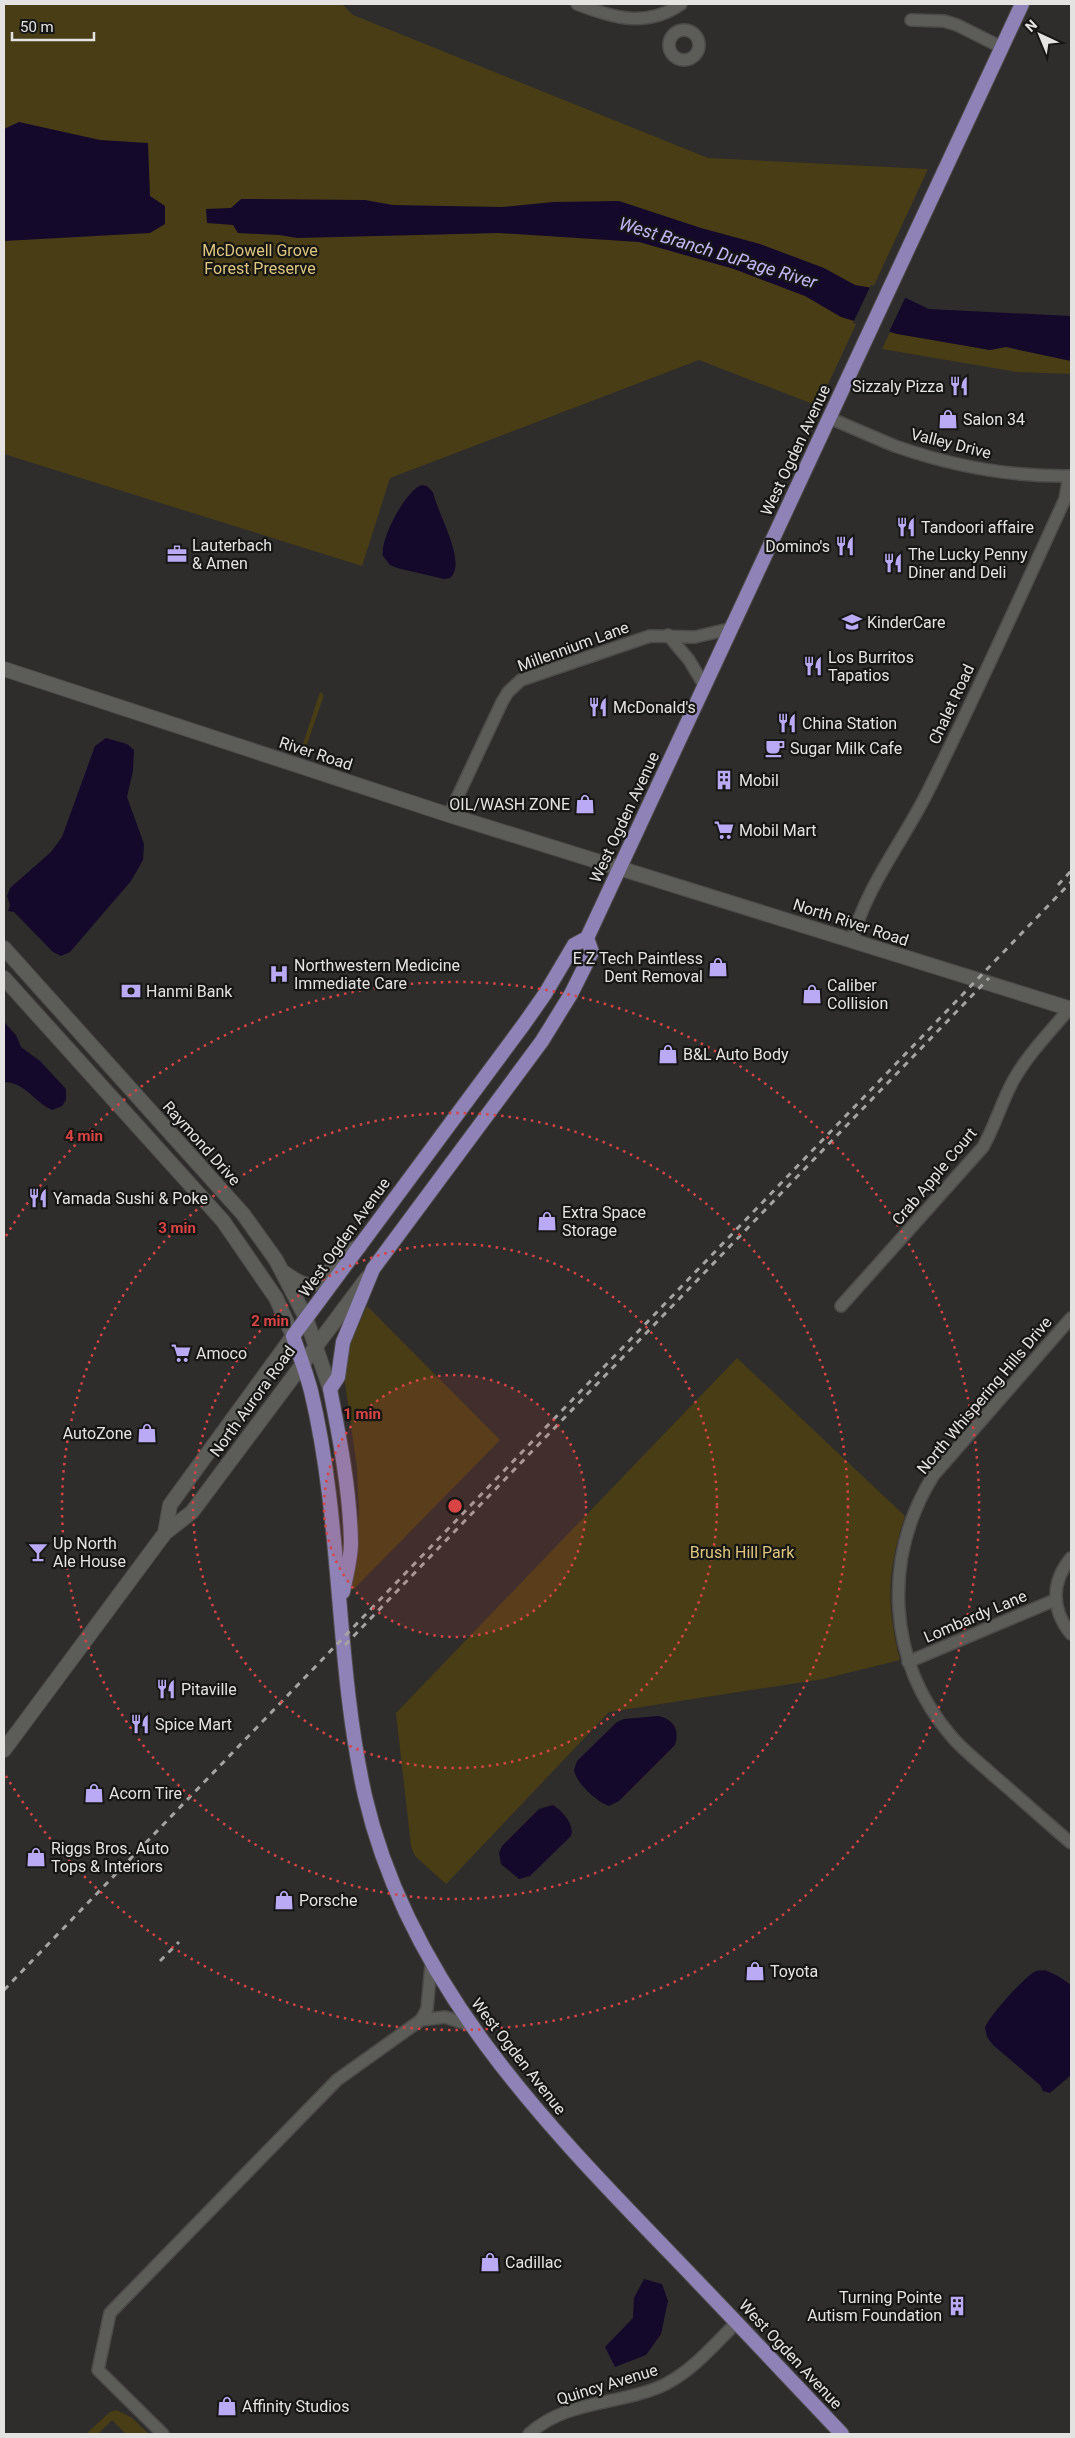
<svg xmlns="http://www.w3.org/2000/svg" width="1075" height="2438" font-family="Roboto,sans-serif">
	<rect width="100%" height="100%" fill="#2e2d2b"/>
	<path fill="#493d15" d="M4 4H342L353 15 708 158 928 169 818 406 699 360 390 478 362 566 4 454Z
		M890 332 990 350 1006 347 1071 361V374L1017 372 882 349Z
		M320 692 323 694V698L306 747 303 744Z
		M367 1306 500 1440 352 1591 359 1513 357 1468 344 1376 349 1347Z
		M737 1358 905 1516C887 1570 886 1605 900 1660L823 1679 609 1712 446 1884 415 1856 411 1846 396 1713Z
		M116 2410 131 2417 149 2434H126L112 2420 98 2434H86L110 2412Z"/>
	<path fill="#14092b" d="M19 122 100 140 148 143 150 196 165 206V224L150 233 4 241V129Z
		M241 199 365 200 393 205 502 207 553 202 619 201 701 228 760 244 824 268 855 285 891 291 929 309 1071 316V361L1006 347 990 350 897 334 841 317 805 296 734 269 639 242 499 233 297 238 279 235 238 233 233 225 207 223 206 209 231 208Z
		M422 485 427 486 433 492C437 513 468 563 450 578L444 579 397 568 390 565 383 556C379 541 406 489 422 485Z
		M106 738 127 744 134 750 133 771 127 797 144 844 143 860 131 881 70 952 61 956 53 952 14 912 8 911 10 905 7 896 10 888 51 852 62 837 95 746Z
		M4 1022 16 1035 21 1047 40 1061 66 1089V1100L62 1106 52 1110C34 1102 25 1082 4 1082Z
		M658 1716C673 1719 680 1729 675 1745L619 1801 609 1806C597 1802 576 1783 574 1770L577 1761 617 1722 624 1719Z
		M553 1805C562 1811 575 1824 571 1836L530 1876 519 1879 501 1864 499 1853 502 1846 539 1809Z
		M1045 1970 1058 1976 1071 1985V2075L1050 2093 1043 2091 1040 2085 993 2045 987 2037 985 2028C989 2016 1025 1976 1036 1971 1039 1970 1042 1971 1045 1970Z
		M644 2279 662 2284 668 2301 661 2334 646 2355 615 2367 605 2347 633 2318 634 2298Z"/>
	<path fill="#2e2d2b" d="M871 285 892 289 906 296 888 334 853 323Z"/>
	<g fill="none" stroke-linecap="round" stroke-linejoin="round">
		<defs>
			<path id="minor" d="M577 4C613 18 647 28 681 4
				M911 20 944 21 957 25 1001 47
				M669 45a15 15 0 1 1 30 0a15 15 0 1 1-30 0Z
				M829 418C851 427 873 437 895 446 952 466 1012 477 1071 476
				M668 635 689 660 704 685
				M449 815 502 702 508 692 521 680 650 636 695 637 729 629
				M852 940C868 882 906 838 931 785 978 691 1021 595 1065 499L1069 476
				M841 1306 983 1147C995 1126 1001 1103 1013 1081 1028 1054 1050 1032 1070 1008
				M1071 1318 933 1476C882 1559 887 1662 952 1737 964 1751 980 1763 994 1776 1020 1798 1045 1821 1071 1843
				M1071 1558C1051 1582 1051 1609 1071 1634
				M908 1662 1055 1600
				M421 2020 427 2009 431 1965
				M163 2434 98 2370 110 2313 337 2080 421 2020 445 2017 470 2025
				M529 2434C565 2401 614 2405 657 2388 689 2375 713 2346 737 2322"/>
			<path id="tertiary" d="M4 669 449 815 1071 1009
				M4 948 243 1214 276 1260 306 1318
				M4 978 223 1221 276 1298 293 1336
				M285 1273C319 1299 320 1277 343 1256 347 1251 354 1249 360 1246"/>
			<path id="secondary" d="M306 1318 330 1389
				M165 1533 170 1505 293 1336
				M4 1750 165 1533 192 1512 367 1278"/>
			<path id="primary" d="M343 1592C346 1576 351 1559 351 1543 350 1491 340 1440 330 1389L338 1377 343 1342 373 1269 542 1041 571 994 592 952 587 938
				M842 2434C785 2374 728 2313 670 2253 542 2121 408 1982 365 1796 335 1663 343 1524 311 1391 306 1372 299 1354 293 1336L524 1024 545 994 574 945 587 938 1022 4"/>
		</defs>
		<use href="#minor" stroke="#4c4b4a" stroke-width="14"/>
		<use href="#tertiary" stroke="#4c4b4a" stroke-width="16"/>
		<use href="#secondary" stroke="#4c4b4a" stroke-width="16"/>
		<use href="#primary" stroke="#4c4b4a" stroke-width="16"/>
		<use href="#minor" stroke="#5c5c59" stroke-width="11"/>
		<use href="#tertiary" stroke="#5c5c59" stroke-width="14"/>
		<use href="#secondary" stroke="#5c5c59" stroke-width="14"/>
		<use href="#primary" stroke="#8e82b7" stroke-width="14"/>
		<path stroke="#a5a4a2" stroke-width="3" stroke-dasharray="6 6" stroke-linecap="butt" d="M1058 885 1071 871
			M345 1645 989 978
			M160 1961 179 1942
			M4 1990 1071 882"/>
	</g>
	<circle cx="455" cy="1506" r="131" fill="#d84444" fill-opacity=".12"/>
	<g fill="none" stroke="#d84444" stroke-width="2.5" stroke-dasharray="2.5 5">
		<circle cx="455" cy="1506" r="131"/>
		<circle cx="455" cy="1506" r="262"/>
		<circle cx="455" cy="1506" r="393"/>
		<path d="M6 1236A524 524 0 1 1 6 1776"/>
	</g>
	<defs>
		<symbol id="restaurant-bare" viewBox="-9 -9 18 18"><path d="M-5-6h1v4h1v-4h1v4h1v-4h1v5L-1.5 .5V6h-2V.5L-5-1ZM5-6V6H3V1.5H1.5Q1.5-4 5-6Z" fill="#baaaf6" stroke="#161615" stroke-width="2.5" paint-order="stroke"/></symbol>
		<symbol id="shop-bare" viewBox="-9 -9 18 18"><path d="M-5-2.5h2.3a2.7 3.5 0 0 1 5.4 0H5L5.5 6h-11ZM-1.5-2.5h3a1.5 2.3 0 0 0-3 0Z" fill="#baaaf6" stroke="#161615" stroke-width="2.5" paint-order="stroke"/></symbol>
		<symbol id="office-bare" viewBox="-9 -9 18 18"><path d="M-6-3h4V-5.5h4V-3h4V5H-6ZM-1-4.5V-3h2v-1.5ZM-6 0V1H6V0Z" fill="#baaaf6" stroke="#161615" stroke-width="2.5" paint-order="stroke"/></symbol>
		<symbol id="school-bare" viewBox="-9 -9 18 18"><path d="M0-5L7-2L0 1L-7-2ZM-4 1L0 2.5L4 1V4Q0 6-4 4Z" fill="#baaaf6" stroke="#161615" stroke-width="2.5" paint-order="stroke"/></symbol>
		<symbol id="cafe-bare" viewBox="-9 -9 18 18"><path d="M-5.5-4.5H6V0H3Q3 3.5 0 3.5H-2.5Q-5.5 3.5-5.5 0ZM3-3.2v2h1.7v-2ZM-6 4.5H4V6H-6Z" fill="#baaaf6" stroke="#161615" stroke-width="2.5" paint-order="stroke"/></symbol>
		<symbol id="building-bare" viewBox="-9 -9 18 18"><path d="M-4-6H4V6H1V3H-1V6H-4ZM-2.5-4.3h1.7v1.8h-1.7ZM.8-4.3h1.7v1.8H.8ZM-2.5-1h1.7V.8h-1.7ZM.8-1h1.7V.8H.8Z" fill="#baaaf6" stroke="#161615" stroke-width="2.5" paint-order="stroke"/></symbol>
		<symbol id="supermarket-bare" viewBox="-9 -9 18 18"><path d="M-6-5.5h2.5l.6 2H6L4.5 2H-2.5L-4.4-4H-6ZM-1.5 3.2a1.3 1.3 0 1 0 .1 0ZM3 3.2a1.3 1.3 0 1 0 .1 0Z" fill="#baaaf6" stroke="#161615" stroke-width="2.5" paint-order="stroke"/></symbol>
		<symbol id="hospital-bare" viewBox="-9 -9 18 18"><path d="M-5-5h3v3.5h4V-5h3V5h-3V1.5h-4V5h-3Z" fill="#baaaf6" stroke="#161615" stroke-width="2.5" paint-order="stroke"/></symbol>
		<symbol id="bank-bare" viewBox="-9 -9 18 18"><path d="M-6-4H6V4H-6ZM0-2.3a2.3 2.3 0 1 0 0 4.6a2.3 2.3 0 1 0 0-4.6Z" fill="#baaaf6" stroke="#161615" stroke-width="2.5" paint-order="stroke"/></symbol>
		<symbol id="bar-bare" viewBox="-9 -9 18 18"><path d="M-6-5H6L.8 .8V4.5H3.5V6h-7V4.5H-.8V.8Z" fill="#baaaf6" stroke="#161615" stroke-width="2.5" paint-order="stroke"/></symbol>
	</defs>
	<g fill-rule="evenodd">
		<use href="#restaurant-bare" x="945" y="372" width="28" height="28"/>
		<use href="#shop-bare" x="934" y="405" width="28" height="28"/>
		<use href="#restaurant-bare" x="892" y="513" width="28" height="28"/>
		<use href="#restaurant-bare" x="831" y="532" width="28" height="28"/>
		<use href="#office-bare" x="163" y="540" width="28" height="28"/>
		<use href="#restaurant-bare" x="879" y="549" width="28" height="28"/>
		<use href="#school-bare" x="838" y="608" width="28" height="28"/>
		<use href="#restaurant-bare" x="799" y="652" width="28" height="28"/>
		<use href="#restaurant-bare" x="584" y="693" width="28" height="28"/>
		<use href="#restaurant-bare" x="773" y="709" width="28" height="28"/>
		<use href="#cafe-bare" x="761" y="734" width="28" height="28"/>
		<use href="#building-bare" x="710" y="766" width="28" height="28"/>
		<use href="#shop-bare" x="571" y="790" width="28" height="28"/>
		<use href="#supermarket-bare" x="710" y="816" width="28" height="28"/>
		<use href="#shop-bare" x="704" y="953" width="28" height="28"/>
		<use href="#hospital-bare" x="265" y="960" width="28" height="28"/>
		<use href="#bank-bare" x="117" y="977" width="28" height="28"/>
		<use href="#shop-bare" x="798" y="980" width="28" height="28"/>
		<use href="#shop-bare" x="654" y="1040" width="28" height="28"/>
		<use href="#restaurant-bare" x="24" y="1184" width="28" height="28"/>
		<use href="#shop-bare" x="533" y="1207" width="28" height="28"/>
		<use href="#supermarket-bare" x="167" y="1339" width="28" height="28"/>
		<use href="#shop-bare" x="133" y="1419" width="28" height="28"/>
		<use href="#bar-bare" x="24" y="1538" width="28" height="28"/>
		<use href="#restaurant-bare" x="152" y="1675" width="28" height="28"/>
		<use href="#restaurant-bare" x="126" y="1710" width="28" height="28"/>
		<use href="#shop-bare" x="80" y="1779" width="28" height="28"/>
		<use href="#shop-bare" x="22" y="1843" width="28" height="28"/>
		<use href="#shop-bare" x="270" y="1886" width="28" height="28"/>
		<use href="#shop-bare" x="741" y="1957" width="28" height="28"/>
		<use href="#shop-bare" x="476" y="2248" width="28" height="28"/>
		<use href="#building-bare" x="943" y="2292" width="28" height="28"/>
		<use href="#shop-bare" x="213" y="2392" width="28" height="28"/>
	</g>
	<g text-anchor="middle" stroke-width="4.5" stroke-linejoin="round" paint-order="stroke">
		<g font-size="16" fill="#dec67d" stroke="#161615">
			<text x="260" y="256">McDowell Grove<tspan x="260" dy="18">Forest Preserve</tspan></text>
			<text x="742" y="1558">Brush Hill Park</text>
		</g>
		<g font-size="16" fill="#e4e3e2" stroke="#161615" text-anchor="start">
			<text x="944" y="392" text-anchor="end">Sizzaly Pizza</text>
			<text x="963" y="425">Salon 34</text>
			<text x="921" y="533">Tandoori affaire</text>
			<text x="192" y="551">Lauterbach<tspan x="192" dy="18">&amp; Amen</tspan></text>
			<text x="830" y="552" text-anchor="end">Domino's</text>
			<text x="908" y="560">The Lucky Penny<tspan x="908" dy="18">Diner and Deli</tspan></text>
			<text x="867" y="628">KinderCare</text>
			<text x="828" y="663">Los Burritos<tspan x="828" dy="18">Tapatios</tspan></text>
			<text x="613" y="713">McDonald's</text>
			<text x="802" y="729">China Station</text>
			<text x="790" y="754">Sugar Milk Cafe</text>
			<text x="739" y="786">Mobil</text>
			<text x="570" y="810" text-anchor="end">OIL/WASH ZONE</text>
			<text x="739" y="836">Mobil Mart</text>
			<text x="703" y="964" text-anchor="end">E Z Tech Paintless<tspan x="703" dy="18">Dent Removal</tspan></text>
			<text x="294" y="971">Northwestern Medicine<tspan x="294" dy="18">Immediate Care</tspan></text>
			<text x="827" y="991">Caliber<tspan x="827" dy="18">Collision</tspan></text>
			<text x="146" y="997">Hanmi Bank</text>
			<text x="683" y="1060">B&amp;L Auto Body</text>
			<text x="53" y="1204">Yamada Sushi &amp; Poke</text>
			<text x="562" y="1218">Extra Space<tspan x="562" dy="18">Storage</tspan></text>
			<text x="196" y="1359">Amoco</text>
			<text x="132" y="1439" text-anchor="end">AutoZone</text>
			<text x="53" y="1549">Up North<tspan x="53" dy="18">Ale House</tspan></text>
			<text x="181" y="1695">Pitaville</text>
			<text x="155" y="1730">Spice Mart</text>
			<text x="109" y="1799">Acorn Tire</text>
			<text x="51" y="1854">Riggs Bros. Auto<tspan x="51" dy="18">Tops &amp; Interiors</tspan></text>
			<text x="299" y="1906">Porsche</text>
			<text x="770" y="1977">Toyota</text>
			<text x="505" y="2268">Cadillac</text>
			<text x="942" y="2303" text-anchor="end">Turning Pointe<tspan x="942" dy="18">Autism Foundation</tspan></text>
			<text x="242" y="2412">Affinity Studios</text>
		</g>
		<g font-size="16" fill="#e4e3e2" stroke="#161615">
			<text transform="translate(951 443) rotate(14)" y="6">Valley Drive</text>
			<text transform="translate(795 450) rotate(-65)" y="6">West Ogden Avenue</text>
			<text transform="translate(573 646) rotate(-20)" y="6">Millennium Lane</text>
			<text transform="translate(951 704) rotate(-65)" y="6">Chalet Road</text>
			<text transform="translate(316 753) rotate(18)" y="6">River Road</text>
			<text transform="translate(624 817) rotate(-65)" y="6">West Ogden Avenue</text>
			<text transform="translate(851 922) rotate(18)" y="6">North River Road</text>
			<text transform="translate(202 1143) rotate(48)" y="6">Raymond Drive</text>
			<text transform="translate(934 1176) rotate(-50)" y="6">Crab Apple Court</text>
			<text transform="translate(344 1237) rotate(-54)" y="6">West Ogden Avenue</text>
			<text transform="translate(984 1395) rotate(-50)" y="6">North Whispering Hills Drive</text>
			<text transform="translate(252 1401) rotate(-54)" y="6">North Aurora Road</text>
			<text transform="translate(975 1616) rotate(-23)" y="6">Lombardy Lane</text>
			<text transform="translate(519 2056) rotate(52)" y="6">West Ogden Avenue</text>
			<text transform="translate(791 2354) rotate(47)" y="6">West Ogden Avenue</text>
			<text transform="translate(607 2384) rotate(-17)" y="6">Quincy Avenue</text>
		</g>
		<g font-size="18" font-style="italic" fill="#c4b6fb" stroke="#161615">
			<text transform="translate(718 253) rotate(17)" y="6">West Branch DuPage River</text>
		</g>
	</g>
	<circle cx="455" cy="1506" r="8" fill="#d84444" stroke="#161615" stroke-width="2.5"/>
	<g font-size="15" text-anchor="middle" font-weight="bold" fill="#d84444" stroke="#161615" stroke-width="4.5" stroke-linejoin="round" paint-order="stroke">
		<text x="84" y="1141">4 min</text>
		<text x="177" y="1233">3 min</text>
		<text x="270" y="1326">2 min</text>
		<text x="362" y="1419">1 min</text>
	</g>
	<rect width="1075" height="2438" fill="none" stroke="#e4e3e2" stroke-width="10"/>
	<g transform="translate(1040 35) rotate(316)" stroke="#161615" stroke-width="4" paint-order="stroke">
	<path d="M0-4L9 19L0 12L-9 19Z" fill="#e4e3e2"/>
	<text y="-8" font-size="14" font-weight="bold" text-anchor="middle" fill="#e4e3e2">N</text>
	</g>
	<path d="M12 32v8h82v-8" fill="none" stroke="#e4e3e2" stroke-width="2.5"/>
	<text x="20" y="32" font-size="15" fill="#e4e3e2" stroke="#161615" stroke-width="4" paint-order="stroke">50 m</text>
</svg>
